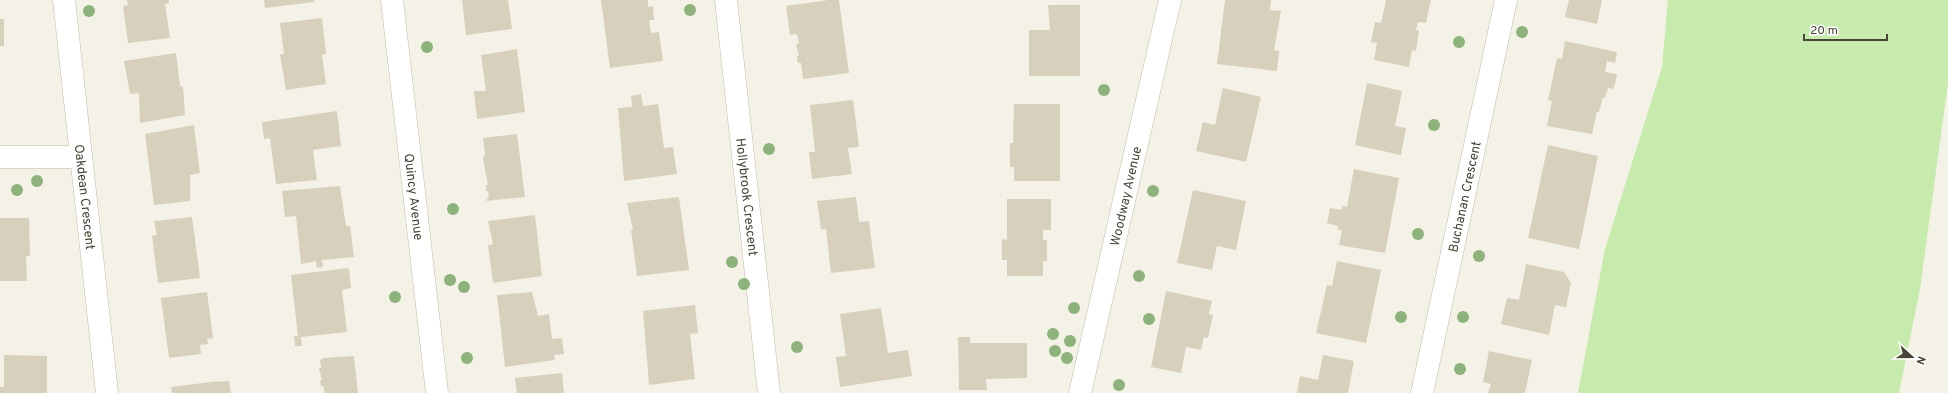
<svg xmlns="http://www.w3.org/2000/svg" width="1948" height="393" font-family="Overpass,sans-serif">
	<rect width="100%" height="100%" fill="#f4f2e7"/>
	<path fill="#c6ebad" d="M1668 0H1948V83L1920 289 1899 393H1578L1605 249 1662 67Z"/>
	<path fill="#d7d0bc" d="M127 0H169V3L165 4 170 38 128 43 123 6 128 5Z
		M264 0H314V2L265 8Z
		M462 0H508L512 29 466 35Z
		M601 0H648V7L653 6 654 20H649L651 33 659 32 663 61 610 68Z
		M828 0H839L849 73 803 79 801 63H798L797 56H799L796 44H799L797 34 790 35 786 6Z
		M1225 0H1271L1270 10 1281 11 1274 50 1279 51 1277 71 1217 64Z
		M1386 0H1431L1426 23 1418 22 1416 30 1419 31 1416 51 1412 50 1409 67 1374 60 1377 43 1371 42 1375 22 1381 23Z
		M1569 0H1602L1597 24 1565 17Z
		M1048 5H1080V76H1029V30H1050Z
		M322 18 326 54 322 55 326 84 286 90 280 54H284L280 23Z
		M0 19H4V46H0Z
		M1565 41 1617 52 1615 63 1607 61 1605 72 1615 74 1617 75 1614 87 1612 89 1608 88 1605 98 1603 97 1599 112H1597L1592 134 1547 126 1552 101 1548 100 1557 58 1562 59Z
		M517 49 525 112 477 119 474 91H486L481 55Z
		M176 53 180 86 183 87 185 115 140 123 139 93 130 94 124 61Z
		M1367 83 1402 91 1395 126 1406 128 1401 155 1355 145Z
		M1223 88 1261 97 1246 162 1196 151 1203 122 1215 125Z
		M641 94 643 106 658 104 664 148 673 147 677 174 624 181 618 108 632 107 631 96Z
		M853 100 859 147 848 148 852 174 812 179 809 152H815L810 105Z
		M1014 104H1060V181H1014V167H1010V143H1013Z
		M337 111 341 146 313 150 317 180 276 184 270 138 264 139 262 122Z
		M194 125 200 173 190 175V201L154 205 145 134Z
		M517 134 525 197 486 201 489 196 488 191 486 192V185H488L483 159 485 154 483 138Z
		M1548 145 1598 156 1579 249 1528 238Z
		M1354 169 1399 178 1385 253 1339 245 1342 230H1338V226L1327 223 1330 208 1342 210V206L1347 207Z
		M340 186 346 226H350L354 257 322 260 323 267 317 268 316 261 301 264 296 216 285 217 282 191Z
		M1193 190 1246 201 1236 250 1217 246 1212 270 1177 263Z
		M679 197 689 270 637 276 631 230H633L627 203Z
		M856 197 859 222 869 221 875 268 831 273 826 229H821L817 201Z
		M1007 199H1051V230H1043V240H1047V261H1043V276H1007V260H1002V239L1007 240Z
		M535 215 542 276 493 283 488 245 493 244 488 221Z
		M192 217 200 278 158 283 152 236 157 235 154 221Z
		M0 218H29L30 256H26L27 281H0Z
		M1337 261 1381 270 1366 343 1316 333 1327 285 1332 286Z
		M1526 264 1564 272 1571 283 1566 307 1555 305 1549 335 1501 324 1507 298 1519 300Z
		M349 268 351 288 342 290 347 332 301 337 302 346H295L294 336H298L291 275Z
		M1166 291 1212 301 1209 314 1213 315 1208 338 1204 337 1201 350 1186 347 1181 373 1151 367Z
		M207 292 213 338 207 339 208 344 200 345 201 354 169 358 161 298Z
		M532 292 538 316 549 314 552 339 562 338 564 354 554 355 555 360 505 367 497 295Z
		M695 305 698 333 690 334 695 379 649 385 643 311Z
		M881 308 888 353 908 350 912 376 840 387 836 357 846 356 840 314Z
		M958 337H970V343H1027V378L986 379 987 390H959Z
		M1489 351 1532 360 1525 393H1488L1491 384 1483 382Z
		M4 355 47 356V393H0V387H4Z
		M1323 355 1354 361 1348 393H1297L1300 376 1318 380Z
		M354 356 358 393H325L323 386H321L320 381 322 380 319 368H321L320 360 324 358Z
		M562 373 564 393H517L515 378Z
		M219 381V382L229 381 231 393H172L171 387Z"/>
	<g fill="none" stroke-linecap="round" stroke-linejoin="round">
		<defs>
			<g id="street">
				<path id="s1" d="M64 0 107 393"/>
				<path id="s2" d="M392 0 437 393"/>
				<path id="s3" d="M726 0 769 393"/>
				<path d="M0 157H81"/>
				<path id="s4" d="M1080 393 1170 0"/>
				<path id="s5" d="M1422 393 1506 0"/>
			</g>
		</defs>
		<use href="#street" stroke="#c0bca9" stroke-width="23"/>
		<use href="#street" stroke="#fff" stroke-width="22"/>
	</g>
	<g fill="#8db27c">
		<circle cx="690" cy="10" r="6"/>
		<circle cx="89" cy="11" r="6"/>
		<circle cx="1522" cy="32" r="6"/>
		<circle cx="1459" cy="42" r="6"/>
		<circle cx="427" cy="47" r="6"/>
		<circle cx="1104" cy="90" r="6"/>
		<circle cx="1434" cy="125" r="6"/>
		<circle cx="769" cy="149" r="6"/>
		<circle cx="37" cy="181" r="6"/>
		<circle cx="17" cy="190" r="6"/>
		<circle cx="1153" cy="191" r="6"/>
		<circle cx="453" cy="209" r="6"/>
		<circle cx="1418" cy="234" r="6"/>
		<circle cx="1479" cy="256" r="6"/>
		<circle cx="732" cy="262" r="6"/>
		<circle cx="1139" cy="276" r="6"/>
		<circle cx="450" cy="280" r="6"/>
		<circle cx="744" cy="284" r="6"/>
		<circle cx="464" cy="287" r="6"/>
		<circle cx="395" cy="297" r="6"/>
		<circle cx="1074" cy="308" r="6"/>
		<circle cx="1401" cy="317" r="6"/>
		<circle cx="1463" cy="317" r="6"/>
		<circle cx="1149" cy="319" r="6"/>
		<circle cx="1053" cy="334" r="6"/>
		<circle cx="1070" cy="341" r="6"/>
		<circle cx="797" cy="347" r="6"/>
		<circle cx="1055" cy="351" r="6"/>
		<circle cx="467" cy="358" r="6"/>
		<circle cx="1067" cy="358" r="6"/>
		<circle cx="1460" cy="369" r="6"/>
		<circle cx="1119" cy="385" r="6"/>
	</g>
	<g text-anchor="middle" stroke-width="3.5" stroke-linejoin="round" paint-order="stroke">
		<g font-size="13" fill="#484335" stroke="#fff">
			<text dy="5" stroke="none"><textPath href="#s2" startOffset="198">Quincy Avenue</textPath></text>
			<text dy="5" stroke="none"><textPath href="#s3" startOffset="198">Hollybrook Crescent</textPath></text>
			<text dy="5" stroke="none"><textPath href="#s4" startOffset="202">Woodway Avenue</textPath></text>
			<text dy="5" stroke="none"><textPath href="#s5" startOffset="201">Buchanan Crescent</textPath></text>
			<text dy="5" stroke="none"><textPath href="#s1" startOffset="198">Oakdean Crescent</textPath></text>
		</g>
	</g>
	<g transform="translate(1912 357) rotate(111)" stroke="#ffffff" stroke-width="3" paint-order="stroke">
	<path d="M0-3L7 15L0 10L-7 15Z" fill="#484335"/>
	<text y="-6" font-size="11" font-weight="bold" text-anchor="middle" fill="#484335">N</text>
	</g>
	<path d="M1804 34v6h83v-6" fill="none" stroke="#484335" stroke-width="2"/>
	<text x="1810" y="34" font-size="12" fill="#484335" stroke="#ffffff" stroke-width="3" paint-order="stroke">20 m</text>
</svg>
